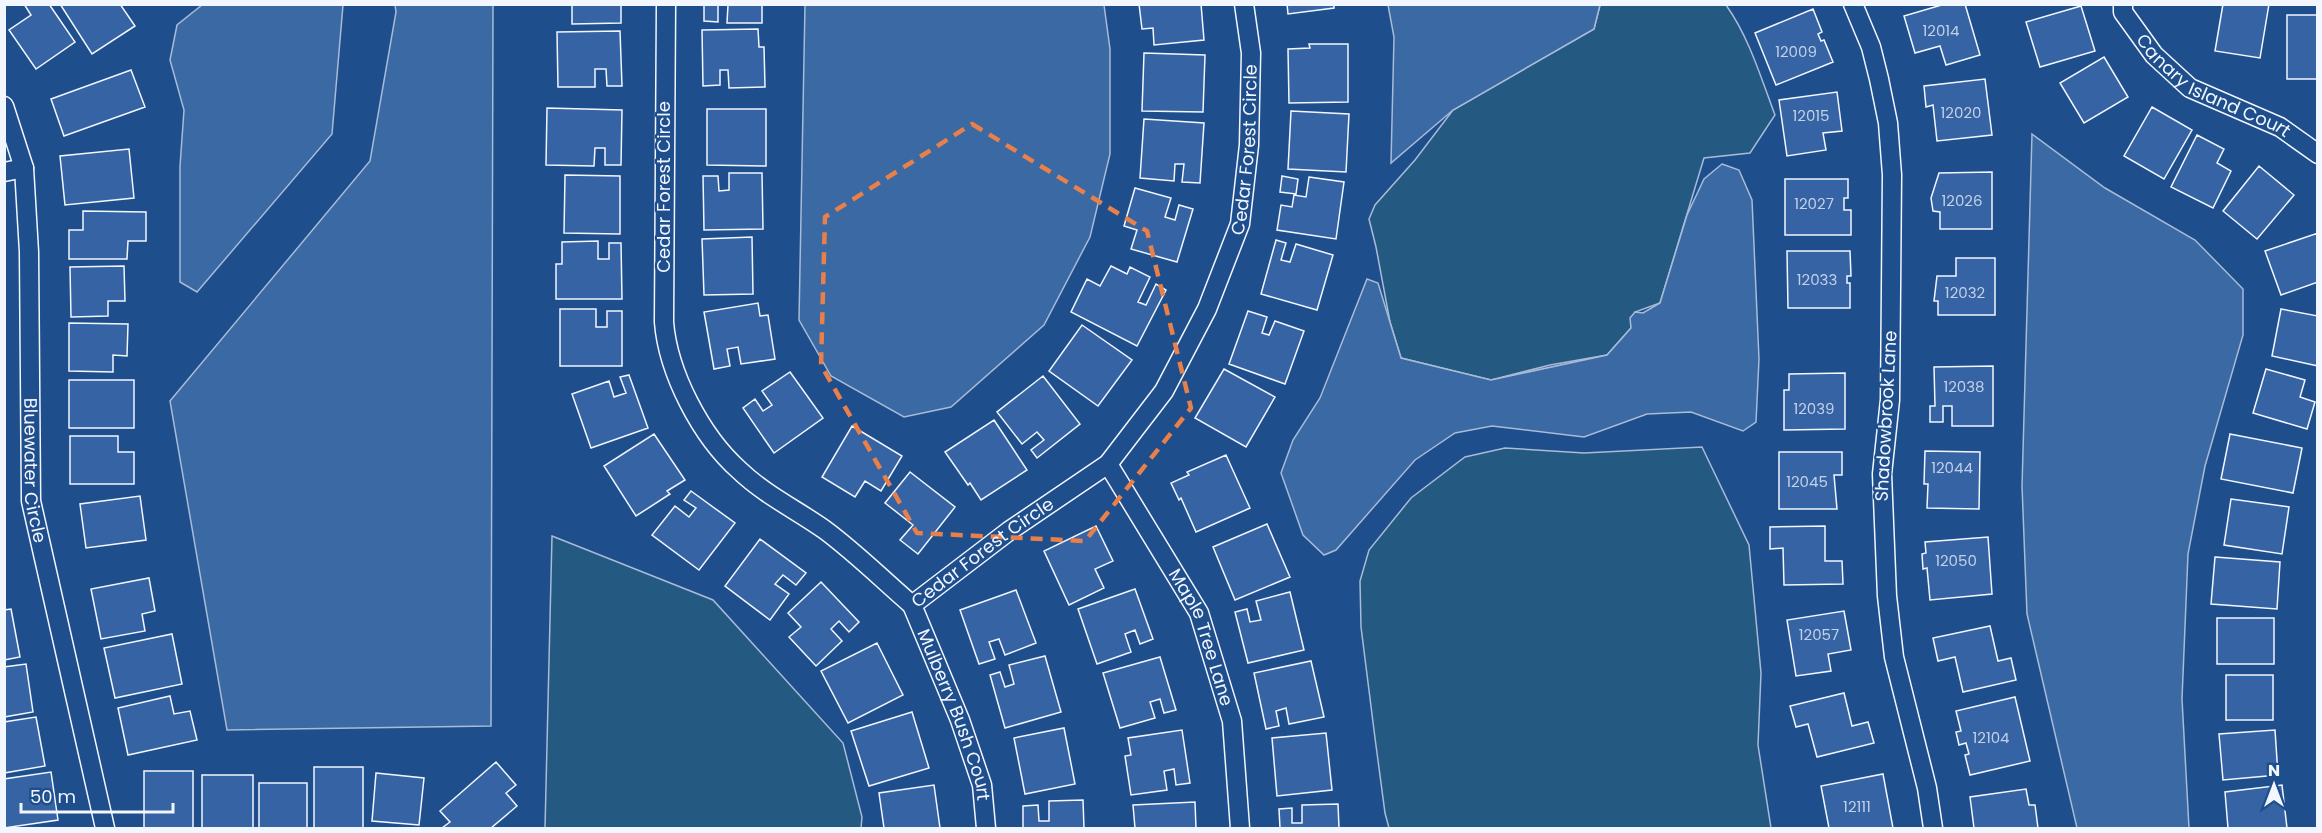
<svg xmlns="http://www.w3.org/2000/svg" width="2322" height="833" font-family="Poppins,sans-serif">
	<rect width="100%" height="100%" fill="#1f4e8c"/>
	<path fill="#245a82" stroke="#a8bbd7" stroke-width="1.5" d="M1600 5H1726C1749 37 1761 78 1775 115L1750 153 1704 158 1660 303 1635 312 1631 328 1607 355 1550 365 1491 380 1401 358 1390 322 1376 247 1369 219 1375 205 1415 160 1453 110 1594 29Z
		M1702 447 1749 545 1761 673 1758 745 1771 828H1389L1385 813 1375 738 1361 627 1360 581 1369 550 1411 498 1465 457 1505 448 1584 453Z
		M552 536 713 600 843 743 862 817 861 828H545Z"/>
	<path fill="#3b69a3" stroke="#a8bbd7" stroke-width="1.5" d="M202 5H343L332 134 197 292 180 282V166L184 110 170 60 177 25Z
		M395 5H493L491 726 227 730 170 401 370 161 396 12Z
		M805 5H1104L1110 49V154L1090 237 1044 325 951 407 904 417 831 376 799 320Z
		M1388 5V4L1600 5 1594 29 1453 110 1391 163 1394 37Z
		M2032 134 2105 188 2195 240 2243 289V335L2205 466 2188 554 2182 699 2189 828H2077L2027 614 2022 486Z
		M1722 164 1739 170 1752 200 1759 359 1756 422 1743 431 1691 412 1647 414 1584 437 1492 426 1455 433 1415 460 1336 550 1324 555 1303 535 1281 473 1293 440 1320 398 1367 279 1378 283 1401 358 1491 380 1607 355 1631 328 1630 318 1635 312 1643 313 1660 303 1687 215 1704 179Z"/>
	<path fill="#3563a3" stroke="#f2f6ff" stroke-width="1.5" d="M24 4H49L75 42 36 69 9 30 31 15Z
		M60 4H120L135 26 92 54Z
		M621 4V23L572 24V5L559 4Z
		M704 4H762V23H727L728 5H718V22L704 21Z
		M1139 4H1201L1204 40 1154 45 1153 28 1142 29Z
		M1287 4H1334V8L1288 14Z
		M1945 4H1965L1980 55 1946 65 1940 46 1915 53 1904 16Z
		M2223 4H2269L2260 58 2215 51Z
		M2081 6 2095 51 2040 67 2026 22Z
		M1813 9 1822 32 1818 34 1821 41 1824 40 1833 62 1776 85 1755 33Z
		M2287 15H2318V79H2287Z
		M758 29 759 47H764L765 87 729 88 728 70H720V85L703 86 702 30Z
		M620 31 622 86H607L606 69H595V87H558L557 32Z
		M1309 44H1348V102L1289 103 1288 49 1310 48Z
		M1144 53 1205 55 1203 112 1142 111Z
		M2104 57 2128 97 2084 123 2060 83Z
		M131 70 145 107 64 136 51 99Z
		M1985 79 1992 135 1937 141 1933 105 1926 107 1924 86Z
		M1837 92 1842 131 1823 133 1826 150 1787 156 1779 100Z
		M2152 107 2192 130 2164 179 2124 156Z
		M547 108 622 110 621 165H605V148H595L594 166 546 165Z
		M707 109H766V166L707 165Z
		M1291 111 1349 114 1346 172 1288 169Z
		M1144 119 1204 123 1200 183 1182 182 1184 164H1175L1174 181 1140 178Z
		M2197 135 2224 149 2217 163 2231 171 2213 208 2171 187Z
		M129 149 134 198 65 205 60 156Z
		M2259 166 2294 195 2257 239 2223 211Z
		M1992 172V229H1940V212L1933 211 1931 198 1939 173Z
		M729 173H762L763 229 704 230 703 176H718L719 191 729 190Z
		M565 175 620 176V234L564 233Z
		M1282 176 1298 179 1296 194 1280 192Z
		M1309 177 1344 182 1336 239 1277 230 1281 205 1292 207 1294 195 1306 197Z
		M1785 179H1848V198H1844V210H1851V235H1785Z
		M1135 188 1171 198 1165 217 1175 220 1179 205 1193 209 1177 262 1131 249 1137 230 1124 226Z
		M83 211 146 212V241H128L127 259H69V230H83Z
		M2318 233V282L2281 295 2265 251Z
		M752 237 753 294 704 295 702 239Z
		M1276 240 1286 243 1281 260 1290 262 1296 244 1333 255 1317 310 1261 294Z
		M598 241V259H609V243H621L622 299H556V264H562V242Z
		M1787 251H1850L1851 276H1847V283H1850V308H1788Z
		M1956 258H1995V315H1938V301H1934L1937 276H1956Z
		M124 266 125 301H108V316L71 317 70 267Z
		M1111 266 1127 274 1130 267 1150 277 1138 302 1146 305 1156 284 1166 290 1137 346 1071 312 1087 279 1100 286Z
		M758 303 760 316 768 315 775 359 741 364 738 347 727 349 730 366 714 369 704 312Z
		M560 309H596V327H607V311H622V366H560Z
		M2281 309 2318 316V366L2272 356Z
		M1248 311 1267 317 1262 333 1269 335 1275 321 1304 331 1285 384 1229 364Z
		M69 323 128 324 127 356 113 355V372L69 371Z
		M1082 325 1132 360 1098 406 1049 371Z
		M1993 366V426H1952V406H1943V422H1930V406H1935L1934 367Z
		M1224 369 1275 397 1246 447 1195 418Z
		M2266 369 2305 380 2300 397 2315 402 2307 429 2253 413Z
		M790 372 823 418 774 453 743 408 755 399 763 411 772 405 762 391Z
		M1845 373V429L1784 430V390H1789V374Z
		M629 375 648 428 591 448 572 394 609 381 614 397 626 393 620 377Z
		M1043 376 1080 424 1037 458 1031 450 1044 440 1037 432 1022 444 997 412Z
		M69 380H134V428H69Z
		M994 420 1027 470 981 500 970 483 968 485 945 452Z
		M852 426 902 456 881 491 865 481 855 497 822 477Z
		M654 434 685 480 667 491 670 494 636 516 604 466Z
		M2230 434 2302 448 2293 493 2221 479Z
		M70 436H118V452H134V484H70Z
		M1925 451 1980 452 1979 509 1927 508 1928 484H1924Z
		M1779 452H1842V475H1834L1837 509H1779Z
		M1226 455 1250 508 1196 532 1181 498 1179 500 1171 483 1189 475 1187 472Z
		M910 472 955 507 918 554 900 540 913 525 885 503Z
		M691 491 735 523 699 570 652 535 675 506 689 517 696 508 684 500Z
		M140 496 146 540 86 548 80 504Z
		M2231 499 2289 507 2282 554 2224 545Z
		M1267 524 1290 577 1235 600 1213 547Z
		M1096 526 1113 561 1095 569 1104 588 1069 605 1044 551Z
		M1825 526V561H1842L1843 584 1784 585 1783 548 1770 549V527Z
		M1988 537 1992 594 1930 600 1927 568 1923 569 1922 554 1926 553 1925 542Z
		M760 539 806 573 796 585 783 575 775 584 789 594 770 620 725 586Z
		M2215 557 2280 562 2277 609 2211 604Z
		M149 578 155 611 142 614 145 631 101 639 91 589Z
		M821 582 859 622 849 632 839 621 831 629 842 641 816 666 789 637 801 627 788 613Z
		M1135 589 1153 639 1140 644 1135 630 1125 634 1131 652 1097 664 1078 609Z
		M1016 590 1036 643 1005 655 999 639 989 642 995 659 979 664 960 610Z
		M1290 592 1304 650 1248 663 1235 612 1247 609 1250 622 1261 620 1256 601Z
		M11 609 20 657 4 660V610Z
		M1844 611 1851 650 1828 654 1831 671 1796 676 1787 620Z
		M2217 618H2274V664H2217Z
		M1990 626 1998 661 2011 658 2016 680 1963 692 1955 657 1938 661 1933 638Z
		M172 634 182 684 115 698 104 648Z
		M877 643 903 695 848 723 821 671Z
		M1045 656 1061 712 1005 728 990 675 1000 672 1005 687 1014 684 1009 665Z
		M1160 657 1176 710 1164 713 1160 699 1150 702 1155 718 1120 728 1103 673Z
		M1311 661 1324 717 1289 724 1286 708 1276 711 1279 726 1266 729 1254 673Z
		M26 664 33 712 4 717V667Z
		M2226 675H2273V720H2226Z
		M1844 693 1852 726 1868 722 1874 743 1817 757 1808 724 1796 727 1790 706Z
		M170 696 174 714 190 711 197 740 128 755 118 708Z
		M2015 697 2030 761 1970 775 1965 755 1969 754 1966 743 1959 745 1956 732 1961 731 1956 711Z
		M912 712 929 768 869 786 851 731Z
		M36 717 45 766 4 773V722Z
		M1064 728 1075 784 1025 794 1014 738Z
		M1182 730 1190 783 1176 785 1174 769 1164 771 1167 790 1131 795 1125 756 1131 755 1128 738Z
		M2275 730 2278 775 2223 780 2219 734Z
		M1326 733 1332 790 1277 796 1272 738Z
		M496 762 516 785 506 793 517 806 491 828H442L450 822 440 811Z
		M314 767H363V828H314Z
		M144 771H193V828H144Z
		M51 772 58 820 4 828V779Z
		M376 773 424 778 419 825 372 821Z
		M1883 774 1893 828H1829L1821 786Z
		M202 775H253V828H202Z
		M259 783H307V828H259Z
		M934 785 940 828H884L879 793Z
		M2282 785 2287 828H2228L2225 792Z
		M2026 789 2029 805H2035L2038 828H1974L1970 797Z
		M1083 800 1084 828H1023V806L1038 805 1039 821H1049V801Z
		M1195 802 1196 828H1135L1133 805Z
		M1338 804 1339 828H1280L1279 809 1292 808V823H1302V805Z"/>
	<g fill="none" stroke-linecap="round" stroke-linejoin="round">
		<defs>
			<g id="street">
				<path id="s1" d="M666 4 664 322C668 373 701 436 739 470 765 495 797 510 825 530 856 553 883 580 912 605L1009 531 1108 464 1164 391 1207 309 1240 224 1249 145 1251 53 1244 4"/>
				<path d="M1853 4 1871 47 1879 79 1888 123 1892 175 1890 400 1882 474 1887 596 1894 657 1927 788 1933 828"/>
				<path id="s2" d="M2123 4V12L2154 55 2190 88 2280 127 2318 154"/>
				<path id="s3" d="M4 106 24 168 29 252 31 501 105 828"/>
				<path d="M4 172 24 168"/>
				<path id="s4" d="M1108 464 1199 613 1232 721 1240 828"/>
				<path id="s5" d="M912 605 960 720 982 785 986 828"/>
			</g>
		</defs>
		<use href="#street" stroke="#f2f6ff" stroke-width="21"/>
		<use href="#street" stroke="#1f4e8c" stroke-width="18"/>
	</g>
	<path fill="none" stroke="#ea8049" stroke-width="4.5" stroke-dasharray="12 8" stroke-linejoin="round" d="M972 124 1147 231 1191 408 1085 541 917 533 821 365 825 217Z"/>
	<g text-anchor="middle" stroke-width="4.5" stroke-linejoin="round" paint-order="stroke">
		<g font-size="15" fill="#c3d1e8">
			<text x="1941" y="36">12014</text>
			<text x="1796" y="57">12009</text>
			<text x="1961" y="118">12020</text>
			<text x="1811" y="121">12015</text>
			<text x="1962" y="206">12026</text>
			<text x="1814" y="209">12027</text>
			<text x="1817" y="285">12033</text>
			<text x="1965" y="298">12032</text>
			<text x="1964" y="392">12038</text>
			<text x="1814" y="414">12039</text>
			<text x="1952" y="473">12044</text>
			<text x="1807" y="487">12045</text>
			<text x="1956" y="566">12050</text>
			<text x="1819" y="640">12057</text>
			<text x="1991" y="743">12104</text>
			<text x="1857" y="812">12111</text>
		</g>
		<g font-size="18" fill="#f2f6ff" stroke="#1f4e8c">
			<text dy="6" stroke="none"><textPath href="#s2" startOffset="128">Canary Island Court</textPath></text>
			<text dy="6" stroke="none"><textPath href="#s1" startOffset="1299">Cedar Forest Circle</textPath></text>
			<text transform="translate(664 187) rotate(-90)" y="6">Cedar Forest Circle</text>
			<text transform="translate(1886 416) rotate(-87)" y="6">Shadowbrook Lane</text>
			<text dy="6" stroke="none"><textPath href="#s3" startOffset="368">Bluewater Circle</textPath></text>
			<text dy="6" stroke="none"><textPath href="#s1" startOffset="795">Cedar Forest Circle</textPath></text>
			<text dy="6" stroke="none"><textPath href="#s4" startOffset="198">Maple Tree Lane</textPath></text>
			<text dy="6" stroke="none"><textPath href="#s5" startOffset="118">Mulberry Bush Court</textPath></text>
		</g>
	</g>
	<rect width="2322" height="833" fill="none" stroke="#f2f6ff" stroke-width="12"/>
	<g transform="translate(2274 785)" stroke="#1f4e8c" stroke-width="4.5" paint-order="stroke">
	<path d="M0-4.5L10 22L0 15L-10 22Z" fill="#f2f6ff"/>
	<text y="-9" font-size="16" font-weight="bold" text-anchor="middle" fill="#f2f6ff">N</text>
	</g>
	<path d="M21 803v9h152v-9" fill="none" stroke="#f2f6ff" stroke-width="3"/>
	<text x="30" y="803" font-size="18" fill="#f2f6ff" stroke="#1f4e8c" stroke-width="4.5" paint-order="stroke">50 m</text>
</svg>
